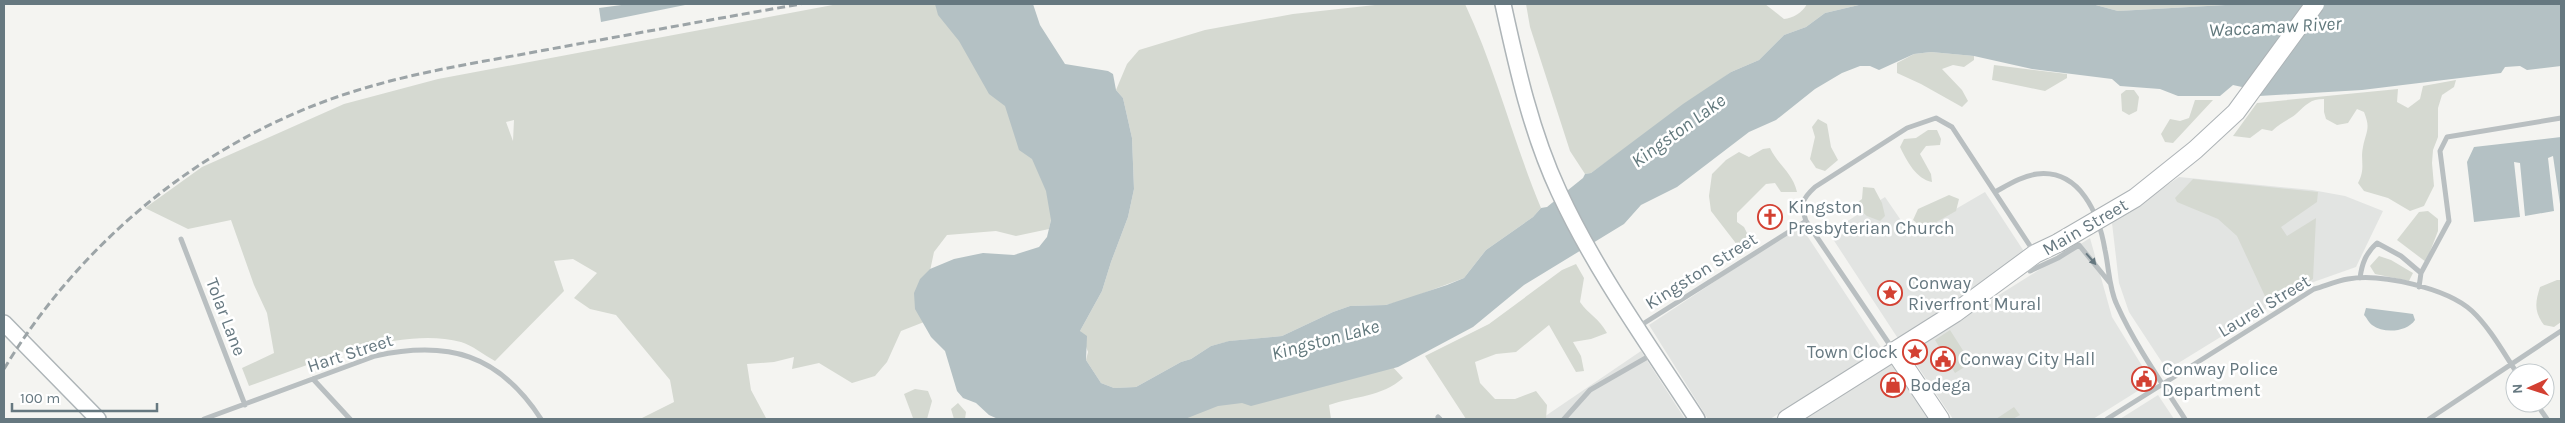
<svg xmlns="http://www.w3.org/2000/svg" width="2565" height="423" font-family="Karla,sans-serif">
	<rect width="100%" height="100%" fill="#f4f4f1"/>
	<path fill="#e2e4e2" d="M2179 177 2312 190 2345 196 2383 211 2356 267 2305 285 2167 370 2129 312 2119 283 2112 223Z
		M1985 192 2025 253 1899 340 1829 233 1885 197 1911 235Z
		M1800 225 1882 349 1770 419H1708L1649 325Z
		M2090 238 2112 317 2152 382 2093 419H1953L1908 352Z
		M1641 351 1685 419H1541Z
		M1892 362 1930 419H1793Z
		M2158 395 2174 419H2120Z"/>
	<path fill="#d5d9d1" fill-rule="evenodd" d="M838 4H950L973 41 1055 200 1049 229 1016 236 996 231 947 235 934 252 927 285 924 322 901 331 887 362 875 376 852 383 819 363 792 369 794 357 774 362 747 364 751 390 766 418 761 419H640L674 402 670 380 616 315 590 309 574 298 597 273 573 259 554 261 564 291 495 361C484 355 472 345 461 342 414 329 352 350 306 361L307 365 249 386 242 368 274 353 267 313 254 285 231 220 188 229 145 208 202 167 344 104 438 79ZM514 120 513 141 506 122Z
		M1384 4H1465C1496 70 1513 141 1541 208L1533 217 1486 250 1464 278 1405 300 1386 305 1350 306 1333 312 1282 336 1230 341 1211 346 1191 359 1181 362 1136 387 1114 388 1101 383 1086 360 1088 352 1080 331 1102 291 1111 262 1128 217 1134 189 1132 138 1123 98 1116 90 1127 64 1139 50 1205 30 1293 14Z
		M1526 4H1765L1784 19C1793 18 1802 13 1807 4H1863L1825 13 1806 27 1784 35 1759 60 1731 72 1591 173 1585 174 1570 151 1530 27Z
		M2092 4H2243L2118 11Z
		M1931 52 1974 56V60L1964 67 1953 65 1942 69 1962 90 1968 101 1962 107 1921 84 1897 73V63L1914 54Z
		M1994 65 2067 74V78L2045 91 1992 80Z
		M2456 80 2454 87 2442 95 2438 108V137L2433 150 2432 163 2434 186 2424 206 2410 211 2388 198 2364 191 2358 183C2366 168 2360 161 2363 147 2366 131 2371 129 2364 112L2357 109 2348 123 2337 125 2326 119 2324 112V99C2310 99 2306 105 2296 114 2289 120 2281 122 2272 131L2262 129 2250 138 2233 136 2257 103 2398 89 2397 102 2408 108 2420 99 2423 86Z
		M2126 90H2134L2139 97 2137 111 2129 115 2122 111 2121 94Z
		M2195 100H2213L2173 143 2165 142 2161 134 2170 119 2180 121 2189 118Z
		M1818 119 1827 124 1831 147 1838 160 1825 171 1816 168 1810 159 1815 137 1812 127Z
		M1928 130H1937L1941 139 1940 145 1926 146 1920 154 1931 174 1932 182C1916 179 1907 161 1900 147L1904 139 1916 138Z
		M1770 148C1778 165 1793 173 1797 192H1781L1775 183 1766 184 1737 213V222L1744 227 1750 239 1738 246 1711 211 1709 196 1712 174 1726 160 1739 152 1749 157 1763 149Z
		M2193 179 2318 192 2317 202 2281 227 2287 236 2316 218 2313 279 2270 307 2237 236 2218 219 2177 202 2175 198Z
		M1863 187 1874 188 1882 203 1885 216 1880 221 1867 216 1854 205 1862 199Z
		M1949 195 1959 199 1956 211 1924 229 1913 220 1918 209Z
		M2428 211 2438 219V231L2426 262 2397 240 2419 212Z
		M2379 256 2391 260 2413 273 2409 281 2375 274 2370 266Z
		M1576 264 1584 278 1580 302C1589 315 1599 318 1607 333L1591 339 1573 342 1581 356 1584 371 1576 372 1549 325 1516 352 1496 354 1475 362 1480 383 1495 399H1515L1536 391 1547 405 1546 419H1466L1425 356 1489 324 1562 270Z
		M2557 280H2561V322L2554 327 2544 325C2534 312 2535 303 2540 287Z
		M1950 330 1971 363 1955 373 1935 340Z
		M1391 365 1403 378C1382 397 1355 396 1329 405L1331 419H1158Z
		M915 389 928 391 932 401 927 419 913 418 904 394Z
		M958 403 966 412 965 419H954L951 409Z
		M2014 407 2020 415 2013 419H1996Z"/>
	<path fill="#b4c1c4" d="M629 4H690L601 22 599 8Z
		M935 4H1033L1040 25 1065 64 1108 71 1113 74 1116 90 1123 98 1132 138 1134 189 1128 217 1111 262 1102 291 1080 331 1087 336 1086 360 1101 383 1114 388 1136 387 1181 362 1191 359 1211 346 1229 341 1282 336 1333 312 1350 306 1386 305 1447 285 1464 278 1486 250 1533 217 1541 208 1547 207 1583 178 1585 174 1591 173 1683 104 1731 72 1759 60 1784 35 1806 27 1825 13 1863 4H2092L2118 11 2243 4H2561V66L2527 70 2520 66 2505 67 2501 73 2362 90 2259 96 2251 89 2233 85 2220 96H2178L2160 89 2120 86 2112 79 2032 69 1974 56 1931 52 1914 54 1879 70 1870 66H1860L1842 73 1815 89 1776 120 1749 132 1677 187 1641 205 1624 224 1524 285 1473 327 1398 367 1251 406 1242 403 1218 406 1185 419H998L989 415 976 403 963 398 957 391 945 351 931 337 915 309 914 293 920 279 930 269 954 259 983 253 1014 255 1039 247 1047 237 1051 220 1046 191 1032 159 1019 150 1005 106 989 94 959 41 938 15Z
		M2561 137V211L2553 156 2548 158 2554 211 2525 216 2520 163 2514 162 2520 217 2474 222 2467 162 2474 147Z
		M2366 308 2406 313 2413 314 2415 320C2407 332 2384 334 2372 325 2369 323 2367 318 2364 315Z"/>
	<g fill="none" stroke-linecap="round" stroke-linejoin="round">
		<defs>
			<path id="secondary" d="M1503 4C1517 68 1531 132 1559 192 1596 272 1649 345 1697 419
				M4 323 98 419"/>
			<path id="primary" d="M1895 352 1940 419
				M1787 419 1955 313 2035 254 2058 243"/>
		</defs>
		<use href="#secondary" stroke="#aeb5b8" stroke-width="18"/>
		<use href="#primary" stroke="#adb3b6" stroke-width="20"/>
		<path stroke="#b9bfc1" stroke-width="5" d="M1995 192C2008 185 2022 176 2037 174 2080 169 2099 214 2105 250 2109 268 2109 289 2117 305 2135 345 2162 383 2185 419
			M181 239 245 405
			M2026 265 2030 271 2058 258 2079 245 2110 283
			M2360 278C2362 263 2366 253 2377 243L2401 256 2421 273
			M2419 287 2421 273 2449 221 2440 151 2447 137 2561 118
			M1638 327 1806 221
			M1892 348 1806 221C1800 204 1802 199 1815 187L1907 128 1936 118 1952 127 2034 252
			M313 379 350 419
			M2536 403 2547 419
			M1438 417 1440 419
			M204 419 375 356C448 340 499 354 541 419
			M1564 419 1590 390 1651 355
			M2107 419 2314 289C2325 286 2336 281 2348 279 2380 273 2447 288 2472 311 2490 328 2503 352 2517 373
			M2429 419 2561 331"/>
		<use href="#secondary" stroke="#fff" stroke-width="15"/>
		<use href="#primary" stroke="#fff" stroke-width="18"/>
		<path stroke="#9ca4a7" stroke-width="3" stroke-dasharray="8 4" stroke-linecap="butt" d="M4 369C85 235 214 132 365 88 422 71 481 62 540 51 627 35 714 19 801 4"/>
		<defs>
			<path id="primary-bridge" d="M2058 243 2135 198 2195 150 2236 112 2315 4"/>
		</defs>
		<use href="#primary-bridge" stroke="#adb3b6" stroke-width="20" stroke-linecap="butt"/>
		<use href="#primary-bridge" stroke="#fff" stroke-width="18"/>
	</g>
	<defs><path id="oneway-solid" d="M-6-.8H1V-3.2L6.5 0L1 3.2V.8H-6Z" transform="scale(1.25)"/></defs>
	<use fill="#667880" href="#oneway-solid" transform="translate(2091 259) rotate(49)"/>
	<defs>
		<symbol id="church-ring" viewBox="-11 -11 22 22"><circle r="9.5" fill="#fff" stroke="#d34032" stroke-width="1.5"/><path d="M-1.2-6h2.4v3.5h3.3v2.4h-3.3V6h-2.4V-.1h-3.3v-2.4h3.3Z" fill="#d34032"/></symbol>
		<symbol id="sight-ring" viewBox="-11 -11 22 22"><circle r="9.5" fill="#fff" stroke="#d34032" stroke-width="1.5"/><path d="M0-6L1.8-2.2L6-1.7L2.9 1.2L3.7 5.4L0 3.3L-3.7 5.4L-2.9 1.2L-6-1.7L-1.8-2.2Z" fill="#d34032"/></symbol>
		<symbol id="civic-ring" viewBox="-11 -11 22 22"><circle r="9.5" fill="#fff" stroke="#d34032" stroke-width="1.5"/><path d="M-.6-6.5H3V-4.5H.6V-3L4-1V1h2V6H-6V1h2V-1L-.6-3ZM-1.2 2.5V6h2.4V2.5Z" fill="#d34032"/></symbol>
		<symbol id="shop-ring" viewBox="-11 -11 22 22"><circle r="9.5" fill="#fff" stroke="#d34032" stroke-width="1.5"/><path d="M-5-2.5h2.3a2.7 3.5 0 0 1 5.4 0H5L5.5 6h-11ZM-1.5-2.5h3a1.5 2.3 0 0 0-3 0Z" fill="#d34032"/></symbol>
	</defs>
	<g fill-rule="evenodd">
		<use href="#church-ring" x="1756" y="203" width="28" height="28"/>
		<use href="#sight-ring" x="1876" y="279" width="28" height="28"/>
		<use href="#sight-ring" x="1901" y="338" width="28" height="28"/>
		<use href="#civic-ring" x="1929" y="345" width="28" height="28"/>
		<use href="#civic-ring" x="2130" y="365" width="28" height="28"/>
		<use href="#shop-ring" x="1879" y="371" width="28" height="28"/>
	</g>
	<g text-anchor="middle" stroke-width="5" stroke-linejoin="round" paint-order="stroke">
		<g font-size="18" fill="#667880" stroke="#fff" text-anchor="start">
			<text x="1788" y="213">Kingston<tspan x="1788" dy="21">Presbyterian Church</tspan></text>
			<text x="1908" y="289">Conway<tspan x="1908" dy="21">Riverfront Mural</tspan></text>
			<text x="1898" y="358" text-anchor="end">Town Clock</text>
			<text x="1960" y="365">Conway City Hall</text>
			<text x="2162" y="375">Conway Police<tspan x="2162" dy="21">Department</tspan></text>
			<text x="1910" y="391">Bodega</text>
		</g>
		<g font-size="18" fill="#667880" stroke="#fff">
			<text transform="translate(2085 227) rotate(-30)" y="6">Main Street</text>
			<text transform="translate(1701 271) rotate(-32)" y="6">Kingston Street</text>
			<text transform="translate(2264 306) rotate(-31)" y="6">Laurel Street</text>
			<text transform="translate(226 317) rotate(69)" y="6">Tolar Lane</text>
			<text transform="translate(350 353) rotate(-18)" y="6">Hart Street</text>
		</g>
		<g font-size="19" font-style="italic" fill="#62797d" stroke="#fff">
			<text transform="translate(2275 26) rotate(-3)" y="7">Waccamaw River</text>
			<text transform="translate(1678 130) rotate(-36)" y="7">Kingston Lake</text>
			<text transform="translate(1325 339) rotate(-15)" y="7">Kingston Lake</text>
		</g>
	</g>
	<rect width="2565" height="423" fill="none" stroke="#667880" stroke-width="10"/>
	<g transform="translate(2530 388) rotate(267)"><circle r="24" fill="#ffffff" stroke="#c2c9cc"/>
	<path d="M0-4L9 19L0 12L-9 19Z" fill="#d34032"/>
	<text y="-8" font-size="14" font-weight="bold" text-anchor="middle" fill="#667880">N</text>
	</g>
	<path d="M12 403v8h145v-8" fill="none" stroke="#667880" stroke-width="2.5"/>
	<text x="20" y="403" font-size="15" fill="#667880" stroke="#ffffff" stroke-width="4" paint-order="stroke">100 m</text>
</svg>
